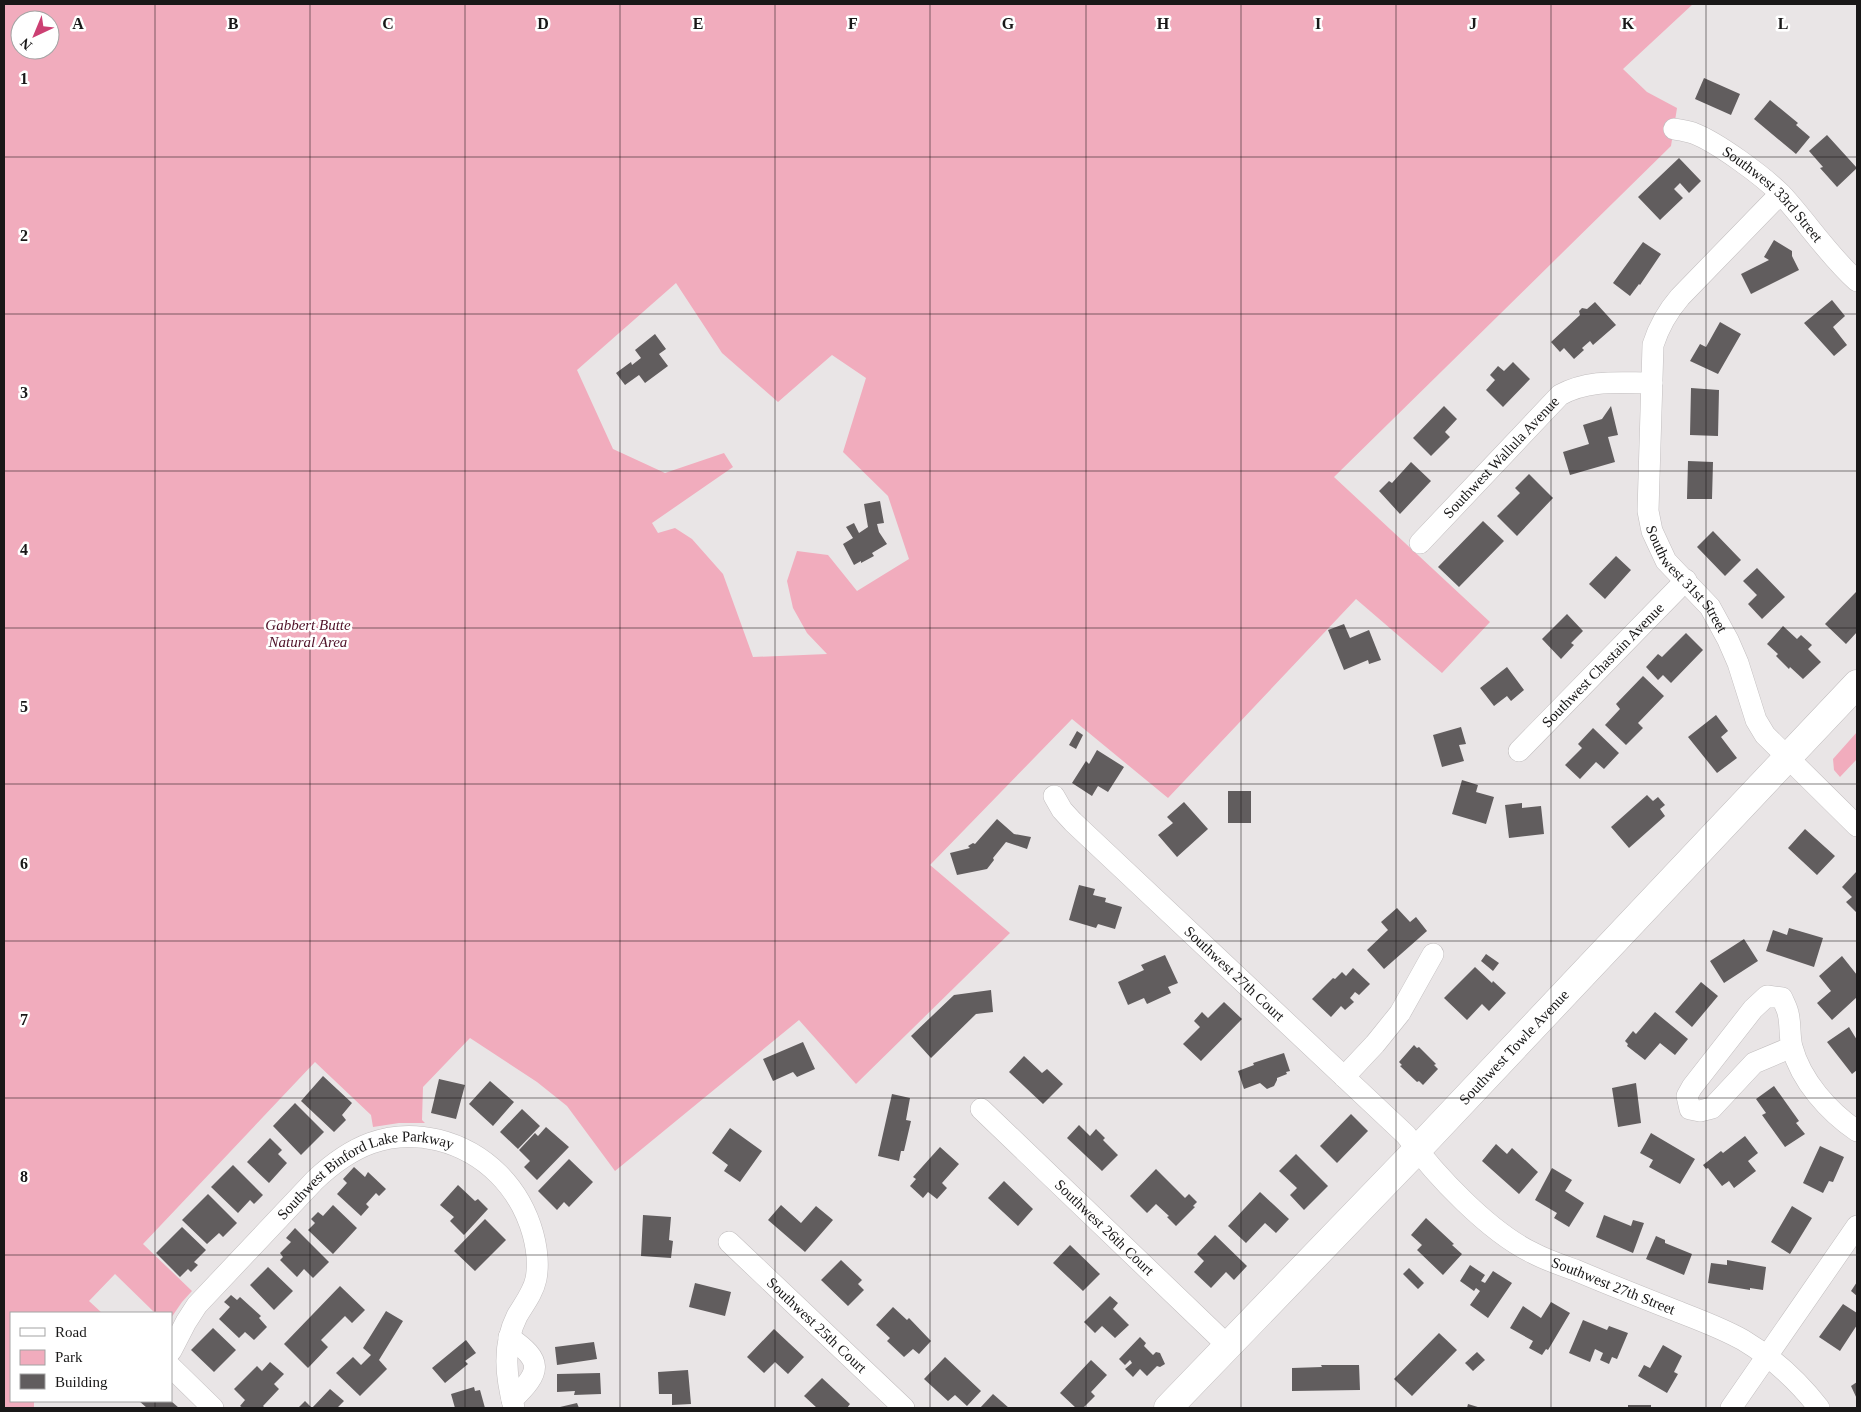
<svg xmlns="http://www.w3.org/2000/svg" width="1861" height="1412" font-family="'Times New Roman',serif">
	<rect width="100%" height="100%" fill="#e9e5e6"/>
	<path fill="#f1acbd" fill-rule="evenodd" d="M4 4H1693L1623 69 1647 92 1677 108 1671 146 1334 477 1490 622 1442 673 1356 599 1168 798 1072 719 930 865 1010 933 856 1084 799 1020 615 1171 567 1106 537 1082 470 1038 423 1087 422 1120 425 1123H399L373 1127 371 1115 315 1062 143 1244 192 1291 182 1302 171 1318V1313H155L115 1274 89 1301 102 1313H11V1401H34V1408H4ZM20 20H50V50H20ZM676 283 722 353 778 402 832 355 866 378 843 452 888 496 909 559 857 591 828 555 797 551 787 581 793 608 807 633 827 654 753 657 723 574 692 539 675 528 658 533 652 523 733 467 724 453 665 473 613 449 577 370Z
		M1857 732V759L1840 777 1834 770 1833 759Z"/>
	<path fill="#615d5e" d="M1704 78 1740 94 1731 115 1695 99Z
		M1770 100 1798 123 1796 125 1810 137 1796 154 1754 119Z
		M1827 135 1857 168 1837 187 1820 168 1823 167 1809 151Z
		M1679 158 1701 181 1689 193 1680 183 1674 189 1683 198 1660 220 1638 197Z
		M1774 240 1792 251V256L1799 270 1751 294 1741 274 1769 260 1764 257Z
		M1643 242 1661 254 1640 285 1639 284 1630 296 1613 283Z
		M1832 300 1845 316 1833 327 1847 345 1834 356 1804 323Z
		M1595 302 1616 325 1593 345 1590 341 1582 348 1584 350 1574 359 1564 348 1560 352 1551 342 1580 315 1579 311 1582 308 1587 309Z
		M1720 322 1741 334 1718 374 1690 361 1700 344 1706 347Z
		M655 334 666 349 659 354 668 366 645 383 639 375 625 385 616 373 631 362 632 365 641 358 635 350Z
		M1513 362 1530 379 1503 407 1486 390 1495 380 1490 375 1498 366 1504 371Z
		M1691 388 1719 390 1718 436 1690 435Z
		M1444 406 1457 419 1445 432 1450 437 1431 456 1413 438Z
		M1611 406 1618 435 1608 437 1615 462 1570 475 1563 452 1589 444 1583 425 1602 419Z
		M1688 461 1713 462 1712 499H1687Z
		M1411 462 1431 481 1400 514 1379 491 1389 481 1392 483Z
		M1529 474 1553 498 1517 536 1497 516 1520 493 1515 488Z
		M880 501 884 523 877 524 879 532 887 544 872 553 874 556 861 563V561L854 565 843 544 853 538 846 527 854 523 859 533 868 527 864 504Z
		M1483 521 1504 541 1459 587 1438 567Z
		M1713 531 1741 560 1725 576 1697 547Z
		M1616 556 1631 570 1605 599 1589 584Z
		M1757 568 1785 597 1762 619 1748 604 1757 595 1743 581Z
		M1856 592 1857 593V632L1846 644 1825 624Z
		M1567 614 1583 631 1571 643 1574 645 1561 659 1542 639Z
		M1344 624 1350 638 1369 630 1381 660 1369 664 1368 660 1344 670 1328 630Z
		M1783 626 1797 639 1801 635 1812 645 1808 649 1821 662 1803 679 1790 667 1789 669 1776 656 1778 654 1767 644Z
		M1686 633 1703 650 1671 683 1663 675 1658 680 1646 667 1658 654 1662 657Z
		M1507 667 1524 690 1511 701 1507 696 1494 706 1480 688Z
		M1643 676 1664 696 1638 723 1643 728 1626 745 1605 725 1620 709 1616 704Z
		M1716 715 1728 731 1721 737 1737 758 1717 773 1688 737Z
		M1461 727 1466 744 1459 745 1464 761 1442 767 1433 735Z
		M1593 728 1619 753 1604 769 1596 762 1580 779 1565 765 1582 748 1578 744Z
		M1077 731 1083 735 1076 749 1069 745Z
		M1097 750 1124 767 1108 792 1098 786 1092 796 1072 783 1086 761 1089 764Z
		M1462 780 1478 785 1476 792 1494 797 1486 824 1452 814Z
		M1228 791H1251V823H1228Z
		M1647 795 1653 801 1658 797 1665 805 1660 809 1665 816 1629 848 1611 827Z
		M1184 802 1208 829 1177 857 1158 835 1173 823 1167 817Z
		M1522 803V808L1541 806 1544 834 1509 838 1505 805Z
		M997 819 1014 834 1031 837 1027 849 1006 842 993 858 994 860 987 869 957 875 950 853 970 848 968 846 973 843 975 844Z
		M1805 829 1835 856 1817 875 1788 848Z
		M1857 871V913L1846 902 1852 897 1842 887Z
		M1079 885 1095 889 1093 895 1106 898 1105 902 1122 907 1115 929 1098 924 1096 928 1069 920Z
		M1397 908 1410 922 1416 917 1427 931 1384 969 1367 950 1388 930 1381 922Z
		M1789 928 1823 938 1814 967 1766 951 1773 930 1787 935Z
		M1744 939 1758 961 1724 983 1710 961Z
		M1486 954 1499 963 1493 971 1481 961Z
		M1165 955 1178 983 1168 987 1171 993 1147 1004 1144 998 1128 1005 1118 982 1144 970 1141 965Z
		M1842 956 1857 975V997L1832 1020 1817 1003 1831 991 1819 976Z
		M1475 967 1492 983 1493 981 1506 993 1489 1011 1482 1004 1467 1020 1444 998Z
		M1353 968 1370 984 1359 995 1355 992 1350 998 1354 1002 1345 1010 1341 1006 1331 1017 1312 999 1333 978 1335 979 1342 972 1346 976Z
		M1701 982 1718 996 1692 1027 1675 1012Z
		M991 990 993 1012 976 1014 931 1058 911 1036 954 995Z
		M1224 1002 1242 1019 1201 1061 1183 1044 1200 1027 1194 1021 1202 1012 1208 1018Z
		M1655 1012 1688 1039 1675 1055 1660 1043 1645 1060 1627 1046 1628 1044 1625 1041 1633 1031 1636 1034Z
		M1849 1027 1857 1040V1070L1852 1074 1827 1042Z
		M803 1042 815 1069 797 1077 793 1072 773 1081 763 1059Z
		M1414 1045 1417 1048 1419 1047 1436 1064 1434 1065 1438 1069 1423 1085 1419 1081 1417 1082 1400 1066 1402 1065 1399 1062Z
		M1284 1053 1290 1071 1286 1072 1287 1074 1277 1078V1080L1274 1086 1267 1089 1260 1083 1244 1089 1238 1071 1254 1065 1253 1063Z
		M1024 1056 1042 1073 1047 1069 1063 1084 1043 1104 1009 1072Z
		M323 1076 352 1103 342 1115 346 1120 334 1132 301 1101Z
		M439 1079 465 1085 456 1119 431 1113Z
		M490 1081 514 1102 493 1126 469 1104Z
		M1636 1083 1641 1123 1618 1127 1612 1088Z
		M1774 1086 1799 1121 1796 1123 1805 1134 1785 1147 1762 1115 1766 1113 1756 1099Z
		M892 1094 910 1098 906 1120 911 1121 904 1151H901L899 1161 878 1156Z
		M295 1103 324 1132 301 1155 273 1126Z
		M522 1109 540 1126 518 1149 500 1132Z
		M1351 1114 1368 1131 1337 1163 1320 1146Z
		M1079 1125 1090 1136 1096 1129 1105 1138 1103 1140 1118 1155 1102 1171 1067 1138Z
		M546 1127 569 1147 537 1180 524 1167 530 1161 519 1150 535 1133 538 1136Z
		M730 1128 762 1151 740 1182 724 1171 728 1165 712 1153Z
		M1651 1133 1695 1159 1680 1184 1649 1167 1653 1160 1640 1153Z
		M1745 1136 1758 1153 1748 1161 1756 1171 1734 1188 1729 1181 1722 1186 1708 1168 1706 1169 1703 1165 1721 1151 1723 1153Z
		M270 1138 282 1150 278 1154 287 1163 269 1183 247 1162Z
		M1496 1144 1507 1154 1512 1148 1538 1172 1519 1194 1482 1161Z
		M1820 1146 1844 1157 1833 1182 1829 1181 1823 1193 1803 1183Z
		M940 1147 959 1164 942 1183 947 1188 937 1199 928 1192 923 1198 910 1186 916 1179 913 1177Z
		M1296 1154 1328 1186 1304 1210 1290 1195 1297 1188 1279 1171Z
		M569 1159 593 1182 569 1207 564 1202 557 1210 538 1191Z
		M233 1165 263 1195 254 1204 250 1200 238 1213 211 1187Z
		M354 1167 365 1177 368 1172 386 1189 379 1196 376 1193 366 1204 369 1207 361 1216 337 1194 347 1183 343 1179Z
		M1552 1168 1572 1180 1565 1191 1584 1203 1569 1227 1554 1218 1557 1213 1535 1200Z
		M1156 1169 1185 1198 1189 1194 1197 1202 1193 1206 1195 1207 1176 1226 1167 1217 1169 1216 1156 1204 1147 1213 1130 1196Z
		M1004 1181 1033 1209 1018 1226 988 1198Z
		M458 1185 475 1201 478 1199 488 1209 464 1235 450 1221 454 1217 440 1205Z
		M1260 1192 1289 1219 1276 1233 1265 1223 1246 1243 1228 1226Z
		M208 1194 237 1223 223 1237 219 1233 207 1244 182 1220Z
		M333 1205 357 1228 333 1254 308 1230 315 1223 311 1219 318 1212 323 1216Z
		M781 1205 801 1223 816 1206 833 1220 805 1252 768 1220Z
		M1792 1206 1812 1218 1790 1254 1771 1242Z
		M643 1215 671 1217 669 1240 673 1241 671 1258 641 1256Z
		M1604 1215 1631 1226 1633 1220 1644 1223 1633 1253 1596 1237Z
		M1426 1218 1454 1244 1452 1245 1462 1254 1443 1275 1417 1250 1422 1245 1411 1235Z
		M485 1219 506 1240 475 1271 454 1251Z
		M182 1227 206 1250 194 1262 198 1265 191 1272 188 1269 180 1277 156 1253Z
		M295 1228 329 1262 313 1278 304 1269 297 1277 280 1260 283 1257 280 1253 291 1242 286 1238Z
		M1215 1235 1247 1266 1234 1280 1226 1272 1211 1288 1194 1272 1204 1261 1197 1254Z
		M1656 1236 1665 1240V1243L1692 1254 1684 1275 1646 1259Z
		M1070 1245 1100 1274 1083 1291 1053 1263Z
		M841 1260 862 1280 858 1284 864 1290 848 1306 821 1280Z
		M1727 1260 1766 1267 1763 1290 1750 1288V1290L1708 1283 1711 1263 1727 1265Z
		M1470 1265 1485 1275 1481 1281 1485 1283 1493 1271 1512 1283 1488 1318 1470 1305 1480 1291 1476 1288 1474 1291 1460 1281Z
		M268 1267 293 1291 274 1310 250 1285Z
		M1409 1268 1424 1283 1418 1289 1403 1274Z
		M1857 1282V1296L1851 1291Z
		M695 1283 731 1292 725 1316 689 1307Z
		M340 1286 365 1310 352 1323 345 1316 321 1340 328 1347 308 1368 284 1344Z
		M231 1295 237 1300 240 1297 261 1316 259 1318 267 1327 254 1340 245 1332 239 1338 219 1319 230 1307 224 1302Z
		M1110 1296 1118 1303 1113 1309 1129 1325 1115 1338 1102 1326 1095 1333 1084 1322Z
		M1551 1302 1570 1313 1548 1350 1546 1349 1542 1355 1529 1348 1533 1341 1510 1328 1523 1306 1541 1318Z
		M1843 1304 1857 1313V1325L1840 1351 1819 1337Z
		M893 1307 907 1320 909 1318 931 1341 919 1354 913 1349 904 1357 887 1341 890 1338 876 1325Z
		M386 1311 403 1321 379 1360 387 1369 360 1396 336 1373 353 1357 361 1365 371 1355 363 1348Z
		M1583 1320 1607 1330 1609 1326 1628 1333 1617 1359 1612 1357 1609 1364 1600 1360 1603 1353 1595 1349 1590 1362 1569 1353Z
		M213 1328 236 1350 214 1372 191 1350Z
		M774 1329 804 1357 788 1374 775 1362 764 1373 747 1357Z
		M1439 1333 1457 1350 1412 1396 1394 1379Z
		M1140 1337 1146 1343 1144 1346 1153 1355 1156 1352 1160 1353 1165 1364 1160 1367 1157 1366 1147 1376 1140 1369 1133 1377 1125 1369 1132 1363 1130 1360 1125 1365 1119 1359Z
		M466 1340 476 1353 465 1361 468 1364 445 1383 432 1368Z
		M594 1342 597 1359 557 1365 555 1347Z
		M1663 1345 1682 1356 1674 1372 1678 1374 1667 1393 1638 1376 1644 1365 1650 1368Z
		M1477 1352 1485 1360 1473 1371 1465 1363Z
		M945 1357 981 1391 967 1406 955 1395 948 1401 924 1379Z
		M1091 1360 1107 1375 1091 1392 1095 1396 1083 1408H1076L1060 1393Z
		M270 1362 284 1374 274 1384 279 1389 263 1406 265 1408H243L240 1406 245 1400 234 1389 257 1366 262 1371Z
		M1321 1365H1359L1360 1390 1292 1391V1368L1322 1367Z
		M688 1370 691 1404 672 1405V1394H659L658 1372Z
		M600 1373 601 1394 574 1395 575 1391 557 1392V1374Z
		M822 1378 850 1404 847 1408H817L804 1396Z
		M1857 1382V1399L1851 1386Z
		M474 1387 475 1391 480 1390 485 1408H455L451 1394Z
		M330 1389 344 1401 337 1408H298L305 1401 312 1408Z
		M993 1394 1009 1408H980Z
		M139 1401H171L179 1408H147Z
		M577 1403 579 1408H560V1407Z
		M1468 1404 1481 1408H1467Z
		M1628 1405H1651V1408H1628Z"/>
	<g fill="none" stroke-linecap="round" stroke-linejoin="round">
		<defs>
			<g id="minor">
				<path id="s1" d="M1674 129C1680 130 1687 131 1693 133 1717 142 1763 176 1781 194 1807 222 1828 255 1857 281"/>
				<path id="s2" d="M1780 194 1680 297C1667 312 1659 326 1653 345L1648 511 1652 531 1666 561 1710 607 1728 640 1738 663 1756 720 1765 735 1857 826"/>
				<path id="s3" d="M1420 543 1560 395C1590 379 1619 383 1652 383"/>
				<path id="s4" d="M1519 751 1686 580"/>
				<path id="s5" d="M1054 796 1062 810 1073 822 1406 1135C1435 1175 1489 1232 1533 1253 1546 1260 1561 1265 1575 1270 1608 1284 1641 1297 1674 1310 1697 1319 1722 1328 1743 1340 1773 1358 1798 1381 1819 1408"/>
				<path d="M1792 1047 1754 1063 1712 1108 1700 1111 1690 1109 1687 1096 1692 1087 1753 1009 1767 996 1782 998C1784 1003 1787 1008 1788 1013 1791 1024 1789 1036 1792 1047 1801 1081 1829 1112 1857 1131"/>
				<path d="M1344 1077 1375 1044 1400 1013 1433 954"/>
				<path id="s6" d="M981 1109 1228 1346"/>
				<path id="s7" d="M729 1242 904 1408"/>
				<path d="M509 1337C543 1361 542 1371 512 1400"/>
				<path id="s8" d="M171 1351 186 1322 197 1305 315 1180C350 1147 388 1128 438 1140 486 1152 520 1188 533 1234 537 1249 539 1263 536 1279 533 1293 524 1304 517 1316 502 1346 506 1377 514 1408"/>
				<path d="M171 1367 213 1408"/>
				<path d="M1731 1408 1857 1226"/>
			</g>
			<g id="major">
				<path id="s9" d="M1168 1408 1417 1150 1857 684"/>
			</g>
		</defs>
		<use href="#minor" stroke="#c2bebf" stroke-width="22"/>
		<use href="#major" stroke="#c2bebf" stroke-width="29"/>
		<use href="#minor" stroke="#fff" stroke-width="21"/>
		<use href="#major" stroke="#fff" stroke-width="28"/>
	</g>
	<path fill="none" stroke="#191818" stroke-width="1" stroke-opacity="0.55" d="M155 4V1313M310 4V1408M465 4V1408M620 4V1408M775 4V1408M930 4V1408M1086 4V1408M1241 4V1408M1396 4V1408M1551 4V1408M1706 4V1408M4 157H1857M4 314H1857M4 471H1857M4 628H1857M4 784H1857M4 941H1857M4 1098H1857M4 1255H1857M155 1401V1408"/>
	<g text-anchor="middle" stroke-width="5" stroke-linejoin="round" paint-order="stroke">
		<g font-size="15" fill="#191818" stroke="#fff">
			<text dy="5" stroke="none"><textPath href="#s1" startOffset="121">Southwest 33rd Street</textPath></text>
			<text dy="5" stroke="none"><textPath href="#s3" startOffset="118">Southwest Wallula Avenue</textPath></text>
			<text dy="5" stroke="none"><textPath href="#s2" startOffset="445">Southwest 31st Street</textPath></text>
			<text dy="5" stroke="none"><textPath href="#s4" startOffset="120">Southwest Chastain Avenue</textPath></text>
			<text dy="5" stroke="none"><textPath href="#s5" startOffset="254">Southwest 27th Court</textPath></text>
			<text dy="5" stroke="none"><textPath href="#s9" startOffset="500">Southwest Towle Avenue</textPath></text>
			<text dy="5" stroke="none"><textPath href="#s8" startOffset="275">Southwest Binford Lake Parkway</textPath></text>
			<text dy="5" stroke="none"><textPath href="#s6" startOffset="171">Southwest 26th Court</textPath></text>
			<text dy="5" stroke="none"><textPath href="#s5" startOffset="751">Southwest 27th Street</textPath></text>
			<text dy="5" stroke="none"><textPath href="#s7" startOffset="121">Southwest 25th Court</textPath></text>
		</g>
		<g font-size="15" font-style="italic" fill="#4f1128" stroke="#fff">
			<text x="308" y="630">Gabbert Butte<tspan x="308" dy="17">Natural Area</tspan></text>
		</g>
	</g>
	<g font-size="16" text-anchor="middle" font-weight="bold" fill="#191818" stroke="#fff" stroke-width="5" stroke-linejoin="round" paint-order="stroke">
		<text x="78" y="29">A</text>
		<text x="233" y="29">B</text>
		<text x="388" y="29">C</text>
		<text x="543" y="29">D</text>
		<text x="698" y="29">E</text>
		<text x="853" y="29">F</text>
		<text x="1008" y="29">G</text>
		<text x="1163" y="29">H</text>
		<text x="1318" y="29">I</text>
		<text x="1473" y="29">J</text>
		<text x="1628" y="29">K</text>
		<text x="1783" y="29">L</text>
		<text x="24" y="84">1</text>
		<text x="24" y="241">2</text>
		<text x="24" y="398">3</text>
		<text x="24" y="555">4</text>
		<text x="24" y="712">5</text>
		<text x="24" y="869">6</text>
		<text x="24" y="1025">7</text>
		<text x="24" y="1182">8</text>
	</g>
	<rect width="1861" height="1412" fill="none" stroke="#191818" stroke-width="10"/>
	<rect x="10" y="1312" width="162" height="90" fill="#ffffff" stroke="#a3a3a3"/>
	<rect x="20" y="1328" width="25" height="8" fill="#ffffff" stroke="#a3a3a3"/>
	<text x="55" y="1337" font-size="15" fill="#191818">Road</text>
	<rect x="20" y="1350" width="25" height="15" fill="#f1acbd" stroke="#a3a3a3"/>
	<text x="55" y="1362" font-size="15" fill="#191818">Park</text>
	<rect x="20" y="1374" width="25" height="15" fill="#615d5e" stroke="#a3a3a3"/>
	<text x="55" y="1387" font-size="15" fill="#191818">Building</text>
	<g transform="translate(35 35) rotate(224)"><circle r="24" fill="#ffffff" stroke="#a3a3a3"/>
	<path d="M0-4L9 19L0 12L-9 19Z" fill="#cc4073"/>
	<text y="-8" font-size="14" font-weight="bold" text-anchor="middle" fill="#191818">N</text>
	</g>
</svg>
